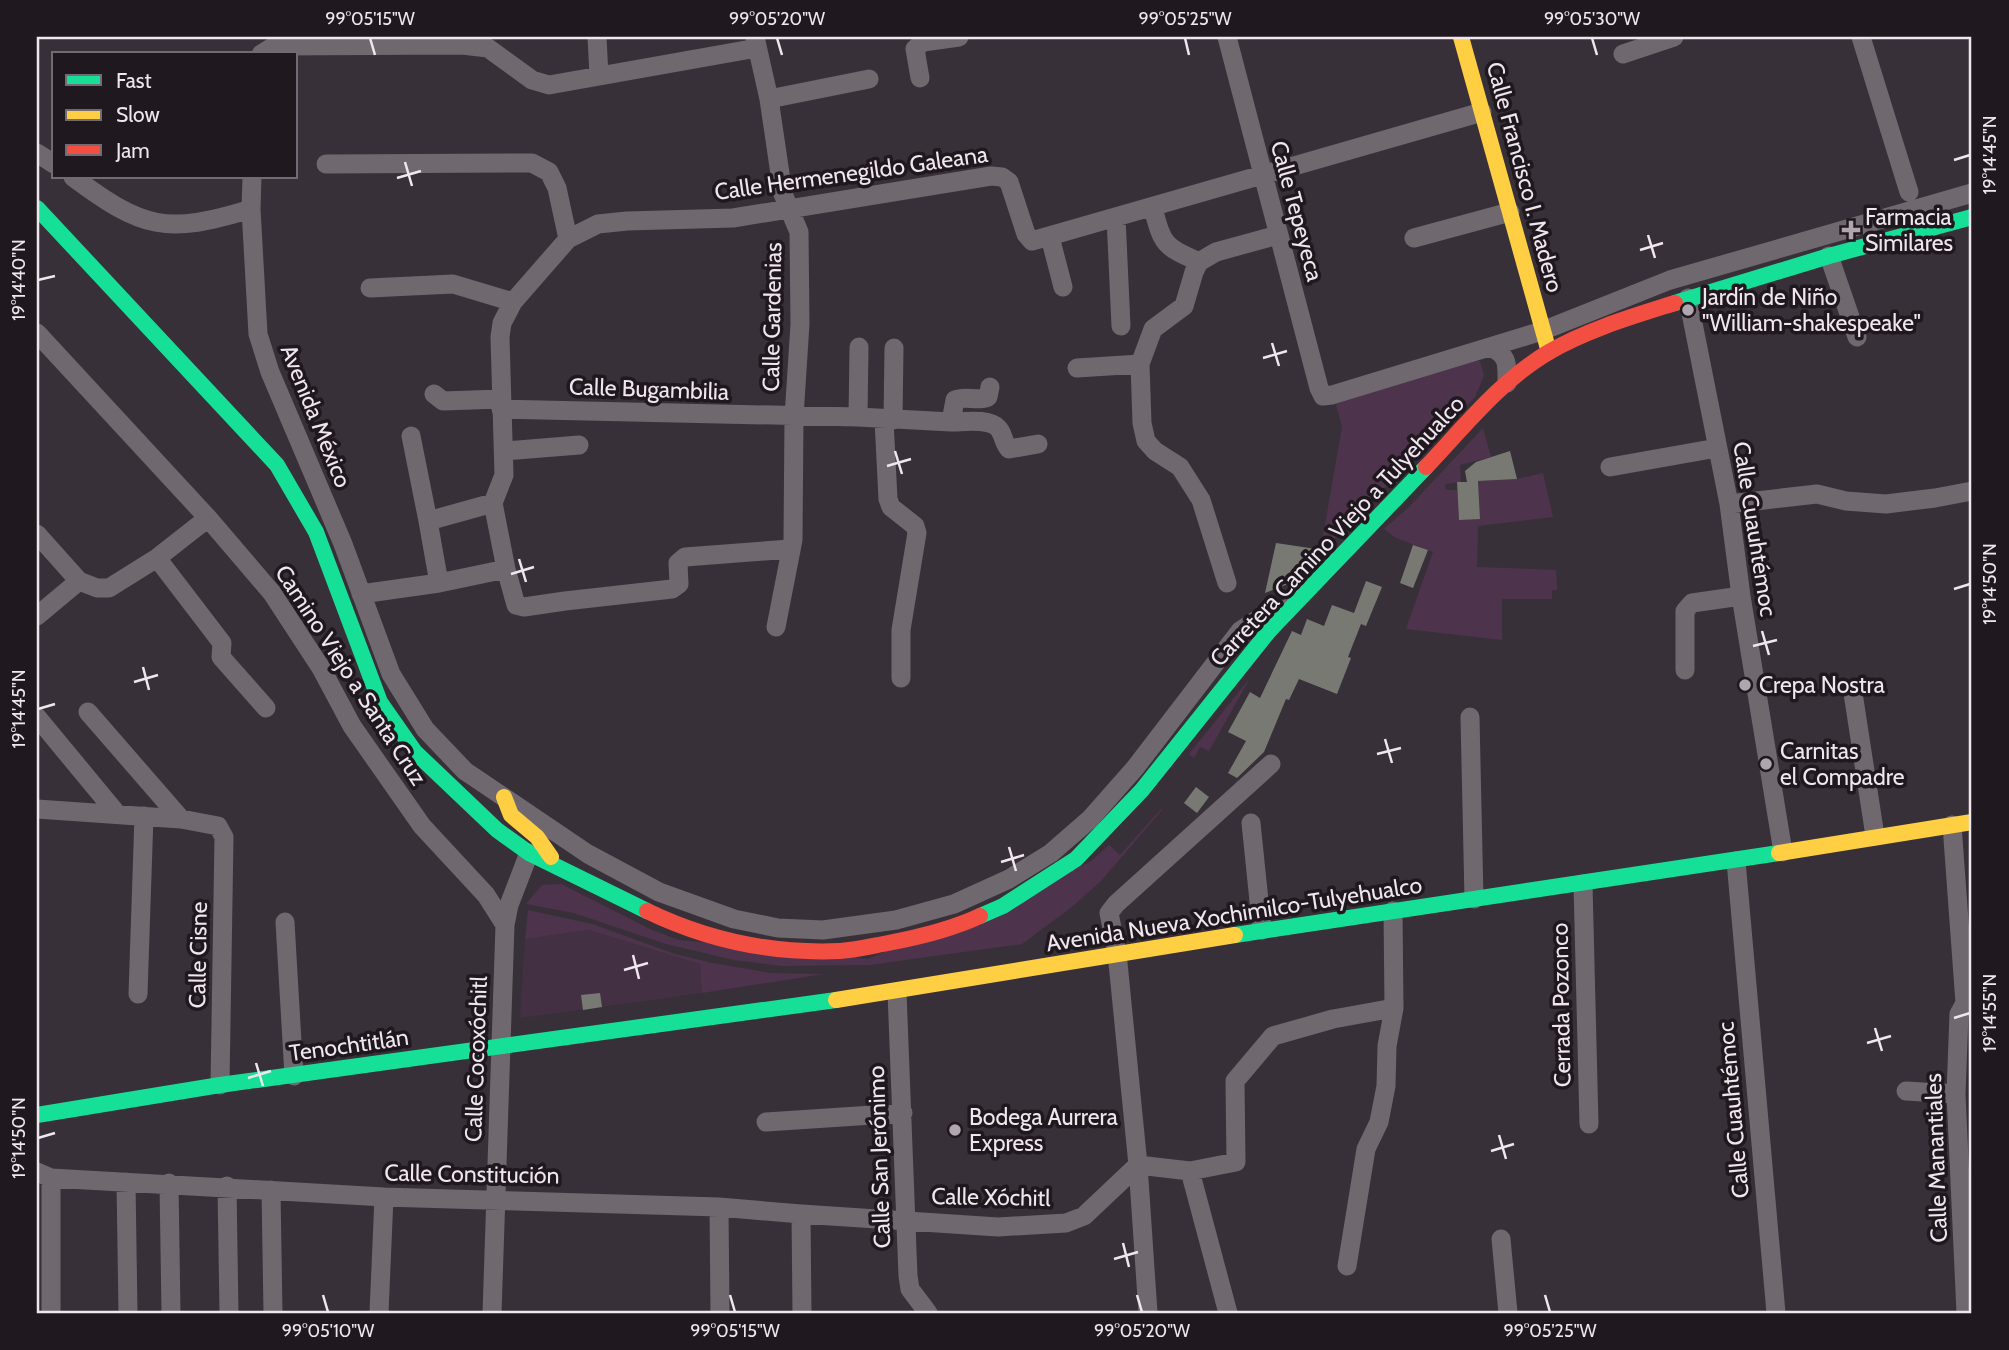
<svg xmlns="http://www.w3.org/2000/svg" width="2009" height="1350" font-family="Cabin,sans-serif">
	<rect width="100%" height="100%" fill="#383038"/>
	<path fill="#433143" d="M589 930 700 964 702 993 520 1018 525 939Z"/>
	<path fill="#4e334d" d="M1473 360 1480 361 1484 376 1475 397 1320 553 1342 427 1336 404Z
		M1483 428 1491 457 1460 465 1461 482 1445 484 1446 490H1457L1459 520 1480 518 1478 481 1517 479 1543 473 1553 517 1478 526 1477 567 1556 570 1557 590H1552V599H1502V640L1406 629 1433 552 1396 538 1384 529 1410 506Z
		M1250 678 1209 751 1200 747 1194 758 1189 754Z
		M1161 809 1162 810 1101 881 1073 906 1022 944 869 965 781 966 734 960 666 944 574 913 526 904 542 885 561 884 652 930 679 940 868 959 1090 862 1109 845 1120 855Z
		M528 910 592 924 675 954 712 963 771 973 824 974 702 993 700 964 589 930 525 939Z"/>
	<path fill="#797973" d="M1510 451 1517 479 1478 481 1480 519 1459 520 1457 482H1467L1465 471 1476 462Z
		M1276 543 1323 550 1293 582 1265 593Z
		M1413 545 1428 550 1413 588 1400 583Z
		M1366 581 1382 587 1366 626 1361 624 1348 657 1351 658 1337 694 1299 679 1289 700 1286 699 1264 752 1237 778 1228 773 1246 741 1228 732 1250 692 1260 698 1292 631 1301 635 1307 619 1324 626 1332 605 1354 613Z
		M1196 787 1209 797 1197 813 1184 803Z
		M600 993 602 1007 583 1010 581 995Z"/>
	<g fill="none" stroke-linecap="round" stroke-linejoin="round">
		<path stroke="#6f686f" stroke-width="19" d="M597 37 599 76
			M755 37 769 99 783 194 799 232 800 324 794 417 793 540 776 627
			M1227 37 1319 388 1323 396 1332 395 1542 331 1670 280 1972 193
			M1861 37 1909 192
			M261 54 274 46 462 45 488 48 532 80 549 85 757 48
			M1623 54 1674 37
			M920 78 915 49 923 42 959 37
			M769 99 869 79
			M37 153 54 164
			M326 164 532 163 549 172 557 188 568 239
			M73 177C143 229 166 235 251 209
			M252 177 251 209 258 334 270 372 343 544 391 674 425 729 465 771 588 854 659 892 734 919 778 928 823 930 896 920 954 904 1009 879 1051 853 1090 819 1135 768 1240 631 1255 621 1288 608
			M1153 208C1163 246 1164 246 1199 262
			M1116 217 1121 326
			M1050 237 1063 287
			M1414 238 1510 212
			M1829 256 1857 337
			M370 288 453 284 513 302
			M1688 298 1729 504 1741 596 1783 852
			M37 333 208 518 272 593 321 668 352 726 422 826 486 895 505 925
			M1490 347C1509 356 1507 364 1507 383
			M1077 368 1140 364
			M434 394 443 401 501 399
			M501 409 858 417 951 422 955 400C966 395 977 402 988 397L990 387
			M858 417 859 347
			M884 420 888 499 891 507 915 526 917 533 901 630V678
			M893 420 894 348
			M951 422C964 422 989 418 998 428 1004 434 1003 443 1009 449L1038 444
			M411 436 428 521
			M504 451 579 445
			M1610 467 1717 448
			M1729 504 1817 494 1846 501 1886 504 1935 498 1972 491
			M37 534 79 581 97 588H109L157 558 208 518
			M790 549 685 557 678 563 679 584 672 589 565 601 524 607 516 605 506 569 493 503 504 475 500 337 502 323 513 302 568 239 598 224 627 221 733 218 991 176 1002 177 1009 182 1026 234 1032 241 1482 112
			M157 558 222 643 221 657 266 708
			M439 583 428 521 493 503
			M1227 583 1201 500 1180 467 1155 451 1146 441 1142 423 1140 364 1153 329 1184 306 1194 272 1199 262 1216 252 1278 235
			M361 594 439 583 506 569
			M37 616 79 581
			M1685 670V611L1692 603 1741 596
			M1853 693 1875 836
			M88 712 181 819
			M37 717 118 815
			M1470 717 1474 899
			M37 809 181 819 218 826 224 837 220 1085
			M1251 823 1262 930
			M1952 825 1965 1003 1959 1014 1956 1094 1966 1313
			M1736 861 1776 1313
			M1583 884 1589 1124
			M285 922 294 1076
			M897 992 908 1276 910 1289 928 1313
			M138 994 144 816
			M1906 1091 1956 1094
			M766 1122 903 1113
			M1190 1171 1228 1313
			M37 1172 51 1178 384 1197 719 1207 801 1214 998 1227 1066 1223 1084 1216 1138 1165 1190 1171 1236 1162 1235 1081 1273 1036 1333 1019 1394 1008
			M126 1182 128 1313
			M169 1183 171 1313
			M227 1186 229 1313
			M271 1190 273 1313
			M719 1207 720 1313
			M801 1214 802 1313
			M1501 1239 1508 1313
			M1347 1266 1366 1149 1379 1122 1386 1086 1387 1046 1394 1008 1393 911
			M51 1313V1178
			M379 1313 384 1197
			M492 1313 505 925 509 905 529 853
			M1148 1313 1138 1165 1117 953 1109 913 1116 904 1271 764"/>
		<path stroke="#16e098" stroke-width="16" d="M37 208 277 465 316 532 380 702 415 752 497 830 529 853 647 911
			M1675 303 1829 256 1972 217
			M980 916 1003 906 1076 859 1142 790 1269 631 1426 467
			M1235 935 1779 853
			M37 1115 220 1085 836 1000"/>
		<path stroke="#ffcf43" stroke-width="16" d="M1461 37 1549 352
			M504 797 511 815 537 837 551 857
			M1779 853 1972 822
			M836 1000 1235 935"/>
		<path stroke="#f24e42" stroke-width="16" d="M1426 467C1464 427 1501 380 1549 352 1586 330 1634 316 1675 303
			M647 911C707 940 773 954 840 951 856 950 872 946 888 943 920 937 950 930 980 916"/>
	</g>
	<path fill="none" stroke="#f0e6ef" stroke-width="2.5" d="M370 38 375 55M777 38 782 55M1185 38 1189 55M1592 38 1597 55M1954 160 1970 155M405 162 412 186M397 178 421 171M1648 235 1655 258M1640 250 1663 243M38 280 55 276M1272 343 1279 366M1263 358 1287 351M895 451 902 474M887 466 911 459M519 559 526 582M511 574 534 567M1954 589 1970 584M1762 631 1769 655M1753 646 1777 640M143 667 149 690M134 682 158 675M38 709 55 704M1385 739 1392 763M1377 754 1401 748M1009 847 1016 871M1001 862 1024 855M633 955 639 979M624 970 648 963M1954 1018 1970 1013M1875 1028 1882 1051M1867 1043 1891 1036M256 1063 263 1086M248 1078 271 1071M1499 1135 1506 1159M38 1138 55 1133M1491 1151 1514 1144M1123 1243 1129 1267M1114 1259 1138 1252M323 1295 328 1312M730 1295 735 1312M1137 1295 1142 1312M1545 1295 1550 1312"/>
	<g fill="#b0a6af" stroke="#1f181e" stroke-width="2.5">
		<path d="M1847.5 219.5h7v7h7v7h-7v7h-7v-7h-7v-7h7z"/>
		<circle cx="1688" cy="310" r="7"/>
		<circle cx="1745" cy="685" r="7"/>
		<circle cx="1766" cy="764" r="7"/>
		<circle cx="955" cy="1130" r="7"/>
	</g>
	<g text-anchor="middle" stroke-width="7" stroke-linejoin="round" paint-order="stroke">
		<g font-size="23" fill="#f0e6ef" stroke="#1f181e">
			<text transform="translate(851 173) rotate(-8)" y="8">Calle Hermenegildo Galeana</text>
			<text transform="translate(1525 177) rotate(75)" y="8">Calle Francisco I. Madero</text>
			<text transform="translate(1297 211) rotate(75)" y="8">Calle Tepeyeca</text>
			<text transform="translate(772 317) rotate(-89)" y="8">Calle Gardenias</text>
			<text transform="translate(649 389) rotate(2)" y="8">Calle Bugambilia</text>
			<text transform="translate(316 416) rotate(68)" y="8">Avenida México</text>
			<text transform="translate(1755 529) rotate(81)" y="8">Calle Cuauhtémoc</text>
			<text transform="translate(1337 531) rotate(-47)" y="8">Carretera Camino Viejo a Tulyehualco</text>
			<text transform="translate(351 675) rotate(57)" y="8">Camino Viejo a Santa Cruz</text>
			<text transform="translate(1234 914) rotate(-9)" y="8">Avenida Nueva Xochimilco-Tulyehualco</text>
			<text transform="translate(198 955) rotate(-89)" y="8">Calle Cisne</text>
			<text transform="translate(1561 1005) rotate(-91)" y="8">Cerrada Pozonco</text>
			<text transform="translate(349 1045) rotate(-8)" y="8">Tenochtitlán</text>
			<text transform="translate(476 1059) rotate(-88)" y="8">Calle Cocoxóchitl</text>
			<text transform="translate(1733 1110) rotate(-95)" y="8">Calle Cuauhtémoc</text>
			<text transform="translate(879 1157) rotate(-92)" y="8">Calle San Jerónimo</text>
			<text transform="translate(1936 1158) rotate(-92)" y="8">Calle Manantiales</text>
			<text transform="translate(472 1174) rotate(1)" y="8">Calle Constitución</text>
			<text transform="translate(991 1197) rotate(1)" y="8">Calle Xóchitl</text>
		</g>
		<g font-size="23" fill="#f0e6ef" stroke="#1f181e" text-anchor="start">
			<text x="1865" y="225">Farmacia<tspan x="1865" dy="26">Similares</tspan></text>
			<text x="1702" y="305">Jardín de Niño<tspan x="1702" dy="26">"William-shakespeake"</tspan></text>
			<text x="1759" y="693">Crepa Nostra</text>
			<text x="1780" y="759">Carnitas<tspan x="1780" dy="26">el Compadre</tspan></text>
			<text x="969" y="1125">Bodega Aurrera<tspan x="969" dy="26">Express</tspan></text>
		</g>
	</g>
	<rect width="2009" height="1350" fill="none" stroke="#1f181e" stroke-width="77"/>
	<rect x="52" y="52" width="245" height="126" fill="#1f181e" stroke="#736a72" stroke-width="2"/>
	<rect x="66" y="75" width="35" height="10" fill="#16e098" stroke="#736a72" stroke-width="2"/>
	<text x="116" y="88" font-size="21" fill="#f0e6ef">Fast</text>
	<rect x="66" y="110" width="35" height="10" fill="#ffcf43" stroke="#736a72" stroke-width="2"/>
	<text x="116" y="122" font-size="21" fill="#f0e6ef">Slow</text>
	<rect x="66" y="145" width="35" height="10" fill="#f24e42" stroke="#736a72" stroke-width="2"/>
	<text x="116" y="158" font-size="21" fill="#f0e6ef">Jam</text>
	<rect x="38" y="38" width="1932" height="1274" fill="none" stroke="#f0e6ef" stroke-width="2.5"/>
	<g font-size="18" text-anchor="middle" fill="#f0e6ef">
		<text x="370" y="25">99°05'15"W</text>
		<text x="777" y="25">99°05'20"W</text>
		<text x="1185" y="25">99°05'25"W</text>
		<text x="1592" y="25">99°05'30"W</text>
		<text transform="translate(1990 155) rotate(-90)" y="6">19°14'45"N</text>
		<text transform="translate(19 280) rotate(-90)" y="6">19°14'40"N</text>
		<text transform="translate(1990 584) rotate(-90)" y="6">19°14'50"N</text>
		<text transform="translate(19 709) rotate(-90)" y="6">19°14'45"N</text>
		<text transform="translate(1990 1013) rotate(-90)" y="6">19°14'55"N</text>
		<text transform="translate(19 1138) rotate(-90)" y="6">19°14'50"N</text>
		<text x="328" y="1337">99°05'10"W</text>
		<text x="735" y="1337">99°05'15"W</text>
		<text x="1142" y="1337">99°05'20"W</text>
		<text x="1550" y="1337">99°05'25"W</text>
	</g>
</svg>
